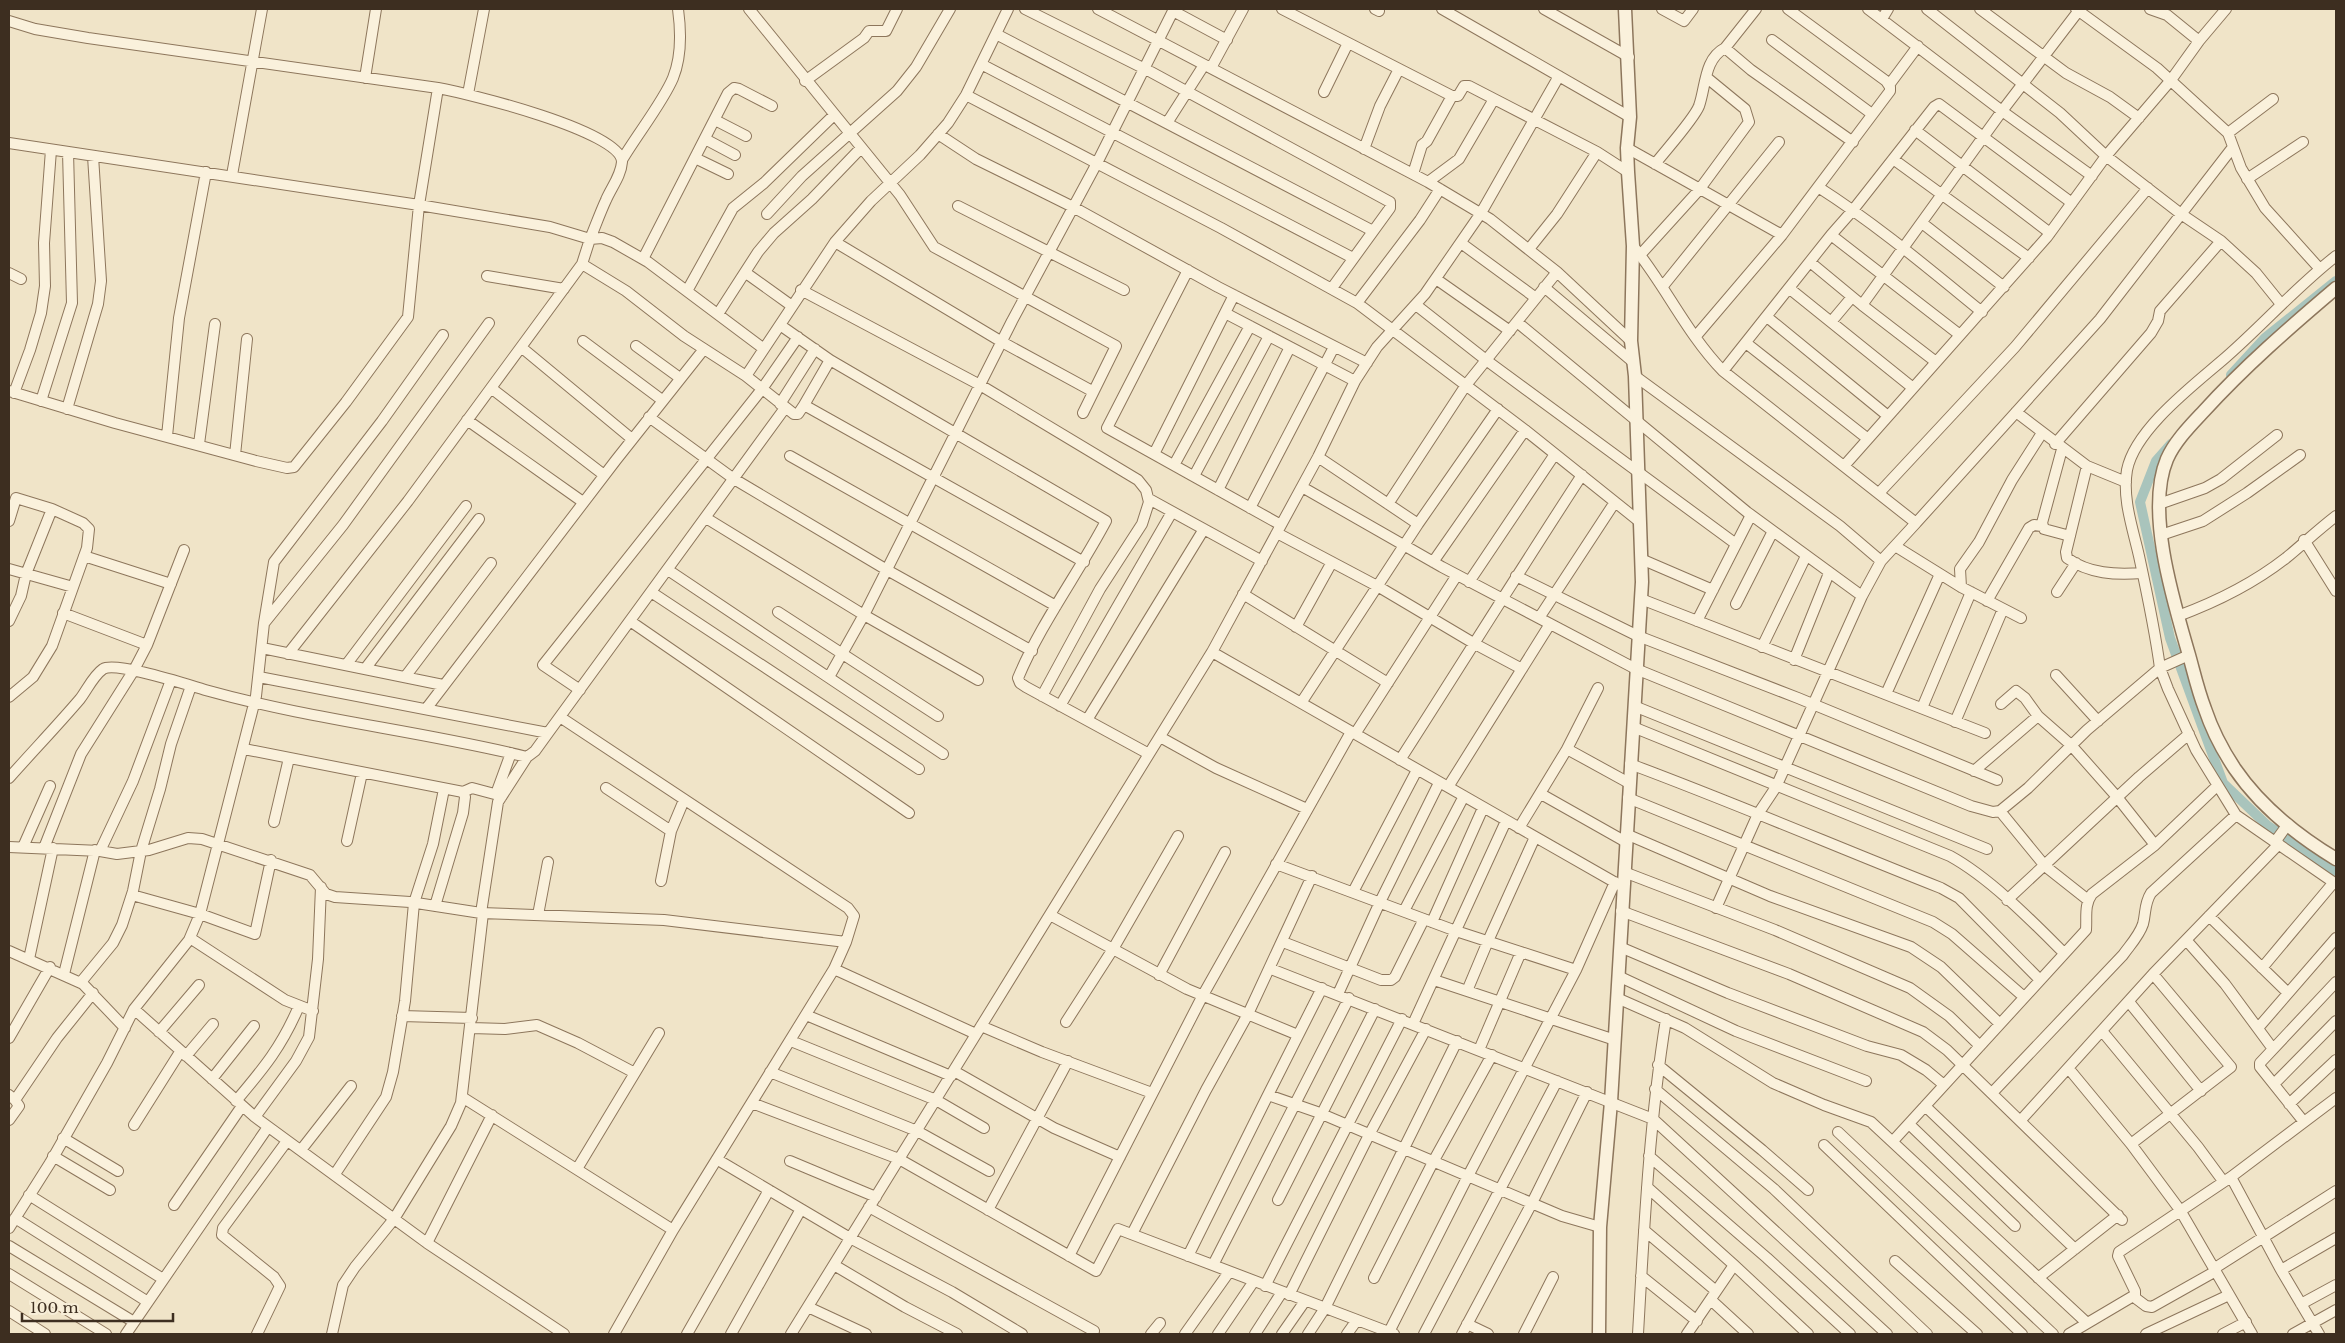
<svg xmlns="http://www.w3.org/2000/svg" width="2345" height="1343" font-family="'Libre Baskerville',serif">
	<rect width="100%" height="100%" fill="#f0e4c8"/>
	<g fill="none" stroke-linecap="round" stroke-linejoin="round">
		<path stroke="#a9c4bc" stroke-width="10" d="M2231 375 2265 338 2336 281
			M2171 444 2156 461 2140 502 2170 638 2223 783 2268 826 2336 871"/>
		<defs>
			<path id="minor" d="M749 9 900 195 934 247 1116 346 1083 413
				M1025 9 1151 72 1390 202V208L1332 288
				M1098 9 1428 182 1490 219 1557 272 1631 341
				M1282 9 1452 96H1458L1464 86H1469L1597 152 1628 172
				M1375 9 1379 11
				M1442 9 1630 117
				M1544 9 1629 57
				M1662 9 1684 21 1693 9
				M1868 9 2002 111 2092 176
				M1927 9 2060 113 2106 156 2181 214 2221 241 2256 273 2281 304
				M1980 9 2066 73 2110 97 2139 118
				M2076 9 2157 68 2228 133 2241 168 2265 208 2319 268
				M2150 9 2167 15 2199 41
				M1173 11 1227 40
				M1882 19 1888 9
				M9 21 35 29 88 38 438 88 419 205 550 227 590 239 582 264 626 291 684 336 746 376 794 414H798L804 405 1084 562
				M996 34 1373 231
				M1772 40 1872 114
				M1725 48 1751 70 1853 142
				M981 64 1353 258
				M1211 68 1243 9
				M365 78 376 9
				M805 81 864 38 869 31H886L897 9
				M1889 85 1918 46
				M438 88C466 93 622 131 622 162 621 176 611 188 606 200 600 213 595 227 590 239L602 238 613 242 648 262 764 349
				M1324 92 1348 43
				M468 94 484 9
				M966 95 1221 228 1357 303 1525 430 1640 522
				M715 120 746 136
				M1167 123 1204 65
				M1915 130 2050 233
				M2228 133 2273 99
				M938 134 976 159 1073 207 1218 287 1367 363
				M705 139 735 155
				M9 143 419 205 408 317 346 402 294 467 287 468 256 461 115 423 9 391
				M1627 148 1782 235
				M1364 149 1380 106 1399 69
				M695 158 728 174
				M1893 159 2029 258
				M622 160C636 136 663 102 673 78 682 56 681 31 678 9
				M1655 164C1665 151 1694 119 1699 106 1706 86 1704 59 1725 48L1756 9
				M1413 174 1422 145 1427 141 1452 96
				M232 175 262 9
				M2247 179 2303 142
				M1428 182 1459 159 1494 99
				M1818 187C1876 224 1928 268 1982 312
				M958 206 1124 290
				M767 214 802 176 897 91 916 67 950 9
				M1922 223 2004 287
				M1831 235 1853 210 1934 107 1939 104 2072 203
				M835 242 1002 342 1092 391
				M1461 243 1536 298
				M1633 246C1665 285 1687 334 1723 371L1916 523 2100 319 2233 147
				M1529 249 1557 214 1597 152
				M1640 255 1699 190 1749 122 1745 109 1706 77
				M2336 256C2296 287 2263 325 2225 358 2195 384 2135 429 2127 470 2122 499 2133 529 2139 556 2147 593 2155 630 2160 668L2168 689 2196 750 2236 815 2336 884
				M643 259 728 93 734 88 739 89 772 106
				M1810 262 1862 305 1936 362
				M1188 270 1107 428 1281 525
				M9 273 21 279
				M746 273 792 306
				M487 276 564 289
				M1436 279 1510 331
				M1663 286 1779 142
				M1544 287 1633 362
				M1790 289 1913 388
				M801 290 980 385 1138 480 1146 490 1149 502 1142 524 1100 589 1042 696
				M687 291 733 208 764 183 834 115
				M1357 303 1420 220 1440 189
				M1416 305 1486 360 1736 544
				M1862 305 2002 111 2080 9
				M1225 313 1355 381
				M718 314 758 252 774 233 812 199 861 148
				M1767 317 1888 416
				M1517 322 1747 512 1862 596 1881 561 1916 523
				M1831 322 1852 297
				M780 325 830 360
				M1696 336 1782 235 1890 91V87L1886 81 1788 9
				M583 341 662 400
				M1746 343 1868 439
				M636 346 680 378
				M521 347 632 439
				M1723 371 1831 235 1960 335
				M746 376 835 242 871 201 920 155 948 123 966 95 1008 9
				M1635 376 1840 526 1881 561
				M491 388 604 475
				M14 393 30 350 41 313 45 286 44 243 51 150
				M41 401 72 303 68 152
				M780 404 815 349
				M804 405 830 360 1106 521C1078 574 1041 623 1018 678L1020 683 1026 687 1149 754
				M67 409 98 304 101 281 93 156
				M2016 412 2087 466 2126 482
				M649 417 734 479 887 570 1032 651
				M467 420 583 502
				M167 436 179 318 206 172
				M199 444 215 324
				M2055 444 2151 333 2158 321 2160 311 2221 241
				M2062 449 2042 523 2044 529 2070 536
				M1154 454 1234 295
				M235 455 247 339
				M790 456 1056 606
				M1318 457 1418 524
				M1174 465 1250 326
				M1844 466 2047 237 2106 156 2171 80 2199 41 2226 9
				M2087 466 2066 552 2067 558C2089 574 2116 575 2142 573
				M1194 476 1269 336
				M1302 487 1442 567 1636 669 1971 806 1993 812 2000 811 2028 788 2087 730 2160 668 2189 655
				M1218 490 1290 347
				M1879 493 2015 347 2148 188
				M1149 499 1262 561
				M1388 504 1466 385 1557 272
				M2159 504 2205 488 2221 479 2277 435
				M1250 508 1334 347
				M706 518 864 615 978 680
				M9 521 16 498 52 509 26 574 21 596 9 621
				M1277 533 1379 587 1475 644 1522 669
				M2161 535 2203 521 2247 493 2300 455
				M2304 540 2336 591
				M1895 546 1961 587 2021 618
				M84 556 171 584
				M1641 559 1713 590
				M1433 562 1525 430
				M9 569 73 587
				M668 570 943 754
				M1516 576 1638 636 1798 698 1997 780
				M1469 582 1555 454
				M1961 587 1960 569 1979 542 2012 480 2042 433
				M651 592 919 769
				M2057 592 2076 563
				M1243 594 1388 683
				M1641 599 1985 733
				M1987 601 2029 528 2034 525 2042 526
				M1736 604 1773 531
				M778 612 938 716
				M63 613 147 645
				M2178 616C2216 602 2254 583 2286 558 2303 544 2319 529 2336 516
				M1539 618 1615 502
				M630 621 909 813
				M1697 621 1751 515
				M265 622 343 525 489 323
				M1296 627 1332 562
				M1762 647 1806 556
				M262 648 443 685
				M1212 652 1318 457 1355 381 1377 347 1425 294 1481 213 1559 76
				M288 654 408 501 582 264
				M1794 660 1829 573
				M346 665 466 506
				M365 669 479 519
				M2056 675 2098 721
				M259 677 548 733
				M405 677 491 563
				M829 677 866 611 1012 321 1097 163 1174 9
				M580 690 543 665 762 389 798 337
				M1886 694 1940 574
				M9 697 33 677 52 646 87 548 89 529 83 523 52 509
				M1301 703 1418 524 1498 409
				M2001 704 2016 691 2025 698 2038 716 2071 745 2117 797 2155 845
				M1060 706 1172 512
				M1634 706 1987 849
				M1922 708 1971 592
				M426 709 616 460 704 349
				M560 717 848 908 854 916 846 942 834 969 673 1230 614 1334
				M1087 720 1204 529
				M1955 722 2003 609
				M1633 727 1950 856C1990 878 2032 921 2064 953
				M1355 734 1457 575
				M1160 737 1216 768 1307 809
				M244 749 463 792 465 797 463 813 435 906
				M1567 749 1629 783
				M1400 760C1461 665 1520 570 1582 475
				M1630 764C1735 803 1837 847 1941 888L1959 898 2040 980
				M1974 771 2038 716
				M9 778C32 752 57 726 80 699 87 690 93 676 103 669 116 661 191 686 209 691 313 720 422 731 527 757L535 751 548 733 785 408
				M1448 787 1550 624
				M606 788 671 831
				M463 792 472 788 502 796
				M496 794 511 753
				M1541 794 1626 842
				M1628 798 1933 922 1952 934 2024 997
				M2000 811 2045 866 2088 900
				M274 822 289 758
				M1519 828 1567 749 1598 688
				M1626 834 1770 896 1911 947 1941 967 2000 1024
				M347 841 362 773
				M2275 842 2288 824
				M9 847 100 851 117 854 149 850 188 838 202 839 310 875 326 894 335 897 410 902 481 913 664 920 846 942
				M23 847 50 786
				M44 848 81 754 134 670 147 645 184 550
				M100 851 133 781 171 680
				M1276 864 1456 931 1576 970
				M1624 872 1775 930 1910 988 1949 1016 1980 1046
				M661 881 671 831 684 800
				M1353 892 1417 770
				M132 895 200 914 255 934 271 860
				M2007 900 2139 777 2189 734
				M1716 908 1758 814 1776 787 1862 596
				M1404 911 1464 796
				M1621 911 1789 974 1923 1032 1947 1050 2122 1220
				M481 913 498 802 527 757
				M538 915 548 862
				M1050 915 1187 989 1298 1035
				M2209 916 2288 993
				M1432 922 1483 808
				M190 938 285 1000 313 1011
				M2187 941 2225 984 2273 1049
				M1283 942 1381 980H1391L1395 977 1424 919
				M1620 947 1728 993 1867 1046 1901 1055 1926 1070 1944 1085
				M9 951 83 984 125 1028
				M29 959 53 848
				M2262 968 2334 882
				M834 969 976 1034
				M1271 969 1653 1119 1887 1334
				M64 974 95 850
				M1159 975 1225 852
				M1618 976 1736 1031 1866 1081
				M1434 980 1615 1040
				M81 982 113 943 122 925 133 891 141 851 160 789 171 744 191 686
				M1322 988 1268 1095 1317 1112 1562 1216 1600 1227
				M1467 991 1488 941 1535 837
				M1338 994 1380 902 1439 783
				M1617 998 1685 1028 1773 1083 1824 1105 1871 1122 2087 1323
				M2129 1002 2201 1091
				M134 1009 255 1117 427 1243 564 1334
				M806 1015 951 1076
				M402 1016 472 1018
				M1066 1022 1113 949 1178 836
				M1413 1024 1506 821
				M981 1026 1042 1052 1152 1093
				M471 1028 505 1029 537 1025 578 1043 633 1072
				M2258 1028 2336 938
				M2102 1031 2198 1147 2223 1181
				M159 1032 199 985
				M9 1038 50 967
				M791 1041 936 1100 984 1128
				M1479 1050 1521 952
				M186 1056 213 1024
				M1658 1065 1762 1150 1808 1190
				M2069 1069 2131 1144 2180 1210 2252 1334
				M954 1071 1054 1128 1120 1157
				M770 1072 917 1131 989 1171
				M212 1079 254 1026
				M2274 1084 2336 1021
				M1655 1089 1774 1189 1927 1334
				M1992 1093 2123 955C2130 945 2139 936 2143 924 2146 913 2144 904 2151 893L2236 815
				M9 1095 15 1100 19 1106 9 1120
				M462 1097 673 1230
				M15 1100 57 1038 93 993
				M236 1101C264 1068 282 1046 299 1006
				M752 1103 899 1159 1096 1271 1118 1229 1394 1334
				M2289 1104 2336 1060
				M1925 1106 2075 1249
				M255 1117 296 1061 309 1037 318 959 321 887
				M2021 1120 2153 974 2279 844
				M2304 1122 2260 1067V1063L2336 982
				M1909 1124 2015 1226
				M134 1125 180 1052
				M1838 1132 2053 1334
				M63 1138 118 1171
				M1893 1141 2086 930C2087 917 2084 905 2092 894L2155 845 2217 786
				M2131 1144 2231 1067 2153 974
				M1824 1145 2022 1334
				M301 1150 351 1086
				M53 1156 110 1190
				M1649 1156 1767 1258 1850 1334
				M718 1160 850 1238 952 1292 1022 1334
				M790 1161 876 1197
				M577 1169 659 1033
				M335 1174 386 1097 393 1072 405 1001 414 903 433 844 444 789
				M2231 1177 2281 1270 2319 1334
				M1647 1187 1734 1265 1808 1334
				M29 1195 163 1279
				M1278 1200 1375 1009
				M174 1205 242 1106
				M869 1207 1094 1331
				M988 1210 1068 1061
				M15 1218 148 1302
				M9 1228 50 1163 107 1063 134 1009 189 940 200 914 256 696 264 623 274 562 382 421 443 335
				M1644 1230 1716 1291
				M1132 1234 1206 1090 1248 1014 1312 876
				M427 1243 492 1115
				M9 1246 134 1322
				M1069 1256 1203 995 1351 732
				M1188 1256 1268 1095
				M1895 1261 1977 1334
				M834 1265 905 1307 957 1334
				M1213 1265 1349 998
				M2215 1268 2336 1191
				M2281 1270 2336 1238
				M9 1274 106 1334
				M1641 1276 1697 1321
				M1374 1278 1433 1162 1492 1055
				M2038 1278 2118 1215
				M1265 1286 1402 1019
				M1289 1295 1369 1135 1426 1029
				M2134 1297 2146 1306 2152 1307 2216 1271
				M1711 1300 1748 1334
				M2301 1304 2336 1285
				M808 1307 866 1334
				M9 1311 45 1334
				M1467 1324 1488 1334
				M1389 1332 1468 1176 1576 970 1615 882
				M126 1334 268 1127
				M257 1334 280 1286 274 1277 222 1235 223 1228 287 1141
				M332 1334 343 1285 355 1267 394 1219 451 1126 461 1103 483 913
				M687 1334 769 1190
				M731 1334 801 1209
				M791 1334 1212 652 1623 887
				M1151 1334 1160 1323
				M1185 1334 1229 1272
				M1218 1334 1254 1281
				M1255 1334 1282 1292
				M1282 1334 1305 1301
				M1308 1334 1325 1308 1457 1041
				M1347 1334 1357 1320
				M1424 1334 1557 1081
				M1462 1334 1532 1203 1587 1092
				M1524 1334 1553 1277
				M1638 1334C1644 1229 1649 1124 1666 1019
				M1687 1334 1734 1265
				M2069 1334 2135 1295V1291L2118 1256 2119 1252 2231 1177 2336 1098
				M2146 1334 2229 1295
				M2223 1334 2246 1322
				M2293 1334 2336 1310"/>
			<path id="tertiary" d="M2336 288C2290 327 2244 367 2204 411 2190 426 2175 441 2167 459 2145 511 2174 603 2189 655 2194 673 2198 691 2205 709 2212 730 2223 751 2235 769 2261 807 2298 836 2336 859
				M1599 1334 1600 1227 1611 1102 1642 582 1635 376 1631 341 1633 246 1628 172 1627 148 1630 117 1625 9"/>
		</defs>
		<use href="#minor" stroke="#8d765c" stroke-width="12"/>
		<use href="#tertiary" stroke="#8d765c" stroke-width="15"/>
		<use href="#minor" stroke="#faf1dc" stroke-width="10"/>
		<use href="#tertiary" stroke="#faf1dc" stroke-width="12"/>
	</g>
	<rect width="2345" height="1343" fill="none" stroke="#3d2e20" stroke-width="20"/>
	<path d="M22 1313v8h151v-8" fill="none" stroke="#3d2e20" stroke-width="2.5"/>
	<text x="30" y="1313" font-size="15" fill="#3d2e20" stroke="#f7eed8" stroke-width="4" paint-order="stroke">100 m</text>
</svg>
